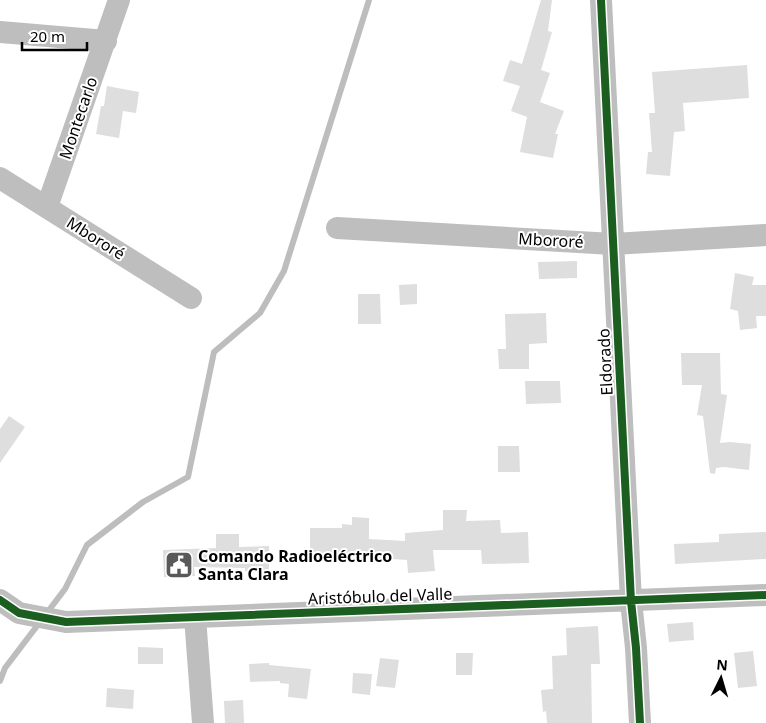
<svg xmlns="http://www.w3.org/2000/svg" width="766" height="723" font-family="'Noto Sans',sans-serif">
	<rect width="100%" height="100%" fill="#fff"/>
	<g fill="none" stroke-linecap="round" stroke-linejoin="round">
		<path stroke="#bdbdbd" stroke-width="6" d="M46 614 65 589 87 545 143 502 188 477 214 352 260 313 284 271 369 0
			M0 681 5 668 40 622"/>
	</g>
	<path fill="#dedede" d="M541 0H552L548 31 552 32 541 70 550 73 540 102 564 111 555 134H558L553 158 520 152 527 117 511 111 520 86 503 81 510 60 522 64Z
		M747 65 749 98 683 103 685 131 674 132 670 176 646 174 648 152H652L649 113H655L652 72Z
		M107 86 139 92 136 113 123 111 119 138 96 134 101 106H104Z
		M577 261V278L539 279 538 262Z
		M735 273 754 277 752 285H766V316H756L757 328 740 330 738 311 730 309Z
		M417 284V304L400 305 399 285Z
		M358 294H380L381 324H358Z
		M546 313 547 343 529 344V369H499L498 349H506L505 314Z
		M681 353H720L721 394 727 395 720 443 730 442 751 444 749 470 724 467 716 468 715 474 710 473 703 416 697 415 702 385H682Z
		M525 381H560L561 403 526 404Z
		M9 416 25 427 0 463V429Z
		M498 446H519L520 472H498Z
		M443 510H467L466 521 500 520 501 533 528 532 529 563 482 564 481 550H433L435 571 408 573 407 560 333 555V561L310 562V528H342V524L352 525V517L369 518V539L405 541V533L443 530Z
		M766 532V559L675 564 674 544 719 542V534Z
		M216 534H239V547L269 546V570L245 571V568L194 567 195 576 164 577 163 550 216 548Z
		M693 622 694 640 669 642 667 624Z
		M598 626 600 664H591L592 723H547L546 711 543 712 541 690 553 689 552 656 567 655 566 628Z
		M138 647 163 648V664H138Z
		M753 651 757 686 738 688 734 653Z
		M456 653H473L472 675H456Z
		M380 658 399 660 395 688 376 686Z
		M269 663V665L311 669 307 699 288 697 289 684 280 683V681L250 682 249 664Z
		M353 673 372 674 370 695 352 693Z
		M107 688 134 690 133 709 106 707Z
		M243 700 244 723H225L224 701Z"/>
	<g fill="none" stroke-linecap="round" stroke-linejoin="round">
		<path stroke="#bebebe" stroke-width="22" d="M601 0 631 601 636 648 640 723
			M0 32 106 41
			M0 178 191 298
			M47 207 119 0
			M337 228 613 244 766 235
			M0 600 19 613 66 622 766 595
			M195 617 203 723"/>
		<defs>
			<path id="cycleway" d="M601 0 631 601 636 648 640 723
				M0 600 19 613 66 622 766 595"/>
		</defs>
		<use href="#cycleway" stroke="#fff" stroke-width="11"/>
		<use href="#cycleway" stroke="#1b5e20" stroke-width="8"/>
	</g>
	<defs>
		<symbol id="civic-square" viewBox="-11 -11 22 22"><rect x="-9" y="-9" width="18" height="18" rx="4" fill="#595959" stroke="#fff"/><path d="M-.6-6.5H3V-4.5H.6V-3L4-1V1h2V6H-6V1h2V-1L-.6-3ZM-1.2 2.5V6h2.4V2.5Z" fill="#fff"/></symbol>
	</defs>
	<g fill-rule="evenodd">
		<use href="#civic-square" x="163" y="549" width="32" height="32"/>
	</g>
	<g text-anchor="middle" stroke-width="4" stroke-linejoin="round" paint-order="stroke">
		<g font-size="16" fill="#000" stroke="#fff">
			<text transform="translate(78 118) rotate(-71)" y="6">Montecarlo</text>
			<text transform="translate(96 238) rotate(32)" y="6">Mbororé</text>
			<text transform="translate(551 240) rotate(3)" y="6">Mbororé</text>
			<text transform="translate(605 362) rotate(-93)" y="6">Eldorado</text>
			<text transform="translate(380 596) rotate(-2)" y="6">Aristóbulo del Valle</text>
		</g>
		<g font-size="16" font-weight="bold" fill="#000" stroke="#fff" text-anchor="start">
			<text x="198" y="562">Comando Radioeléctrico<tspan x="198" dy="18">Santa Clara</tspan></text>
		</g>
	</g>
	<g transform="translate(721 678) rotate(5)" stroke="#ffffff" stroke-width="4" paint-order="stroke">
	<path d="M0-4L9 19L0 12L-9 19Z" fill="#000000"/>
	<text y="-8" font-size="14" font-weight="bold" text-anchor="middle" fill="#000000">N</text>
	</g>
	<path d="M22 42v8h65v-8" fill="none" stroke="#000000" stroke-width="2.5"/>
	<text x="30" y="42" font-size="15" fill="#000000" stroke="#ffffff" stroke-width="4" paint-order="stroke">20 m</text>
</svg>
